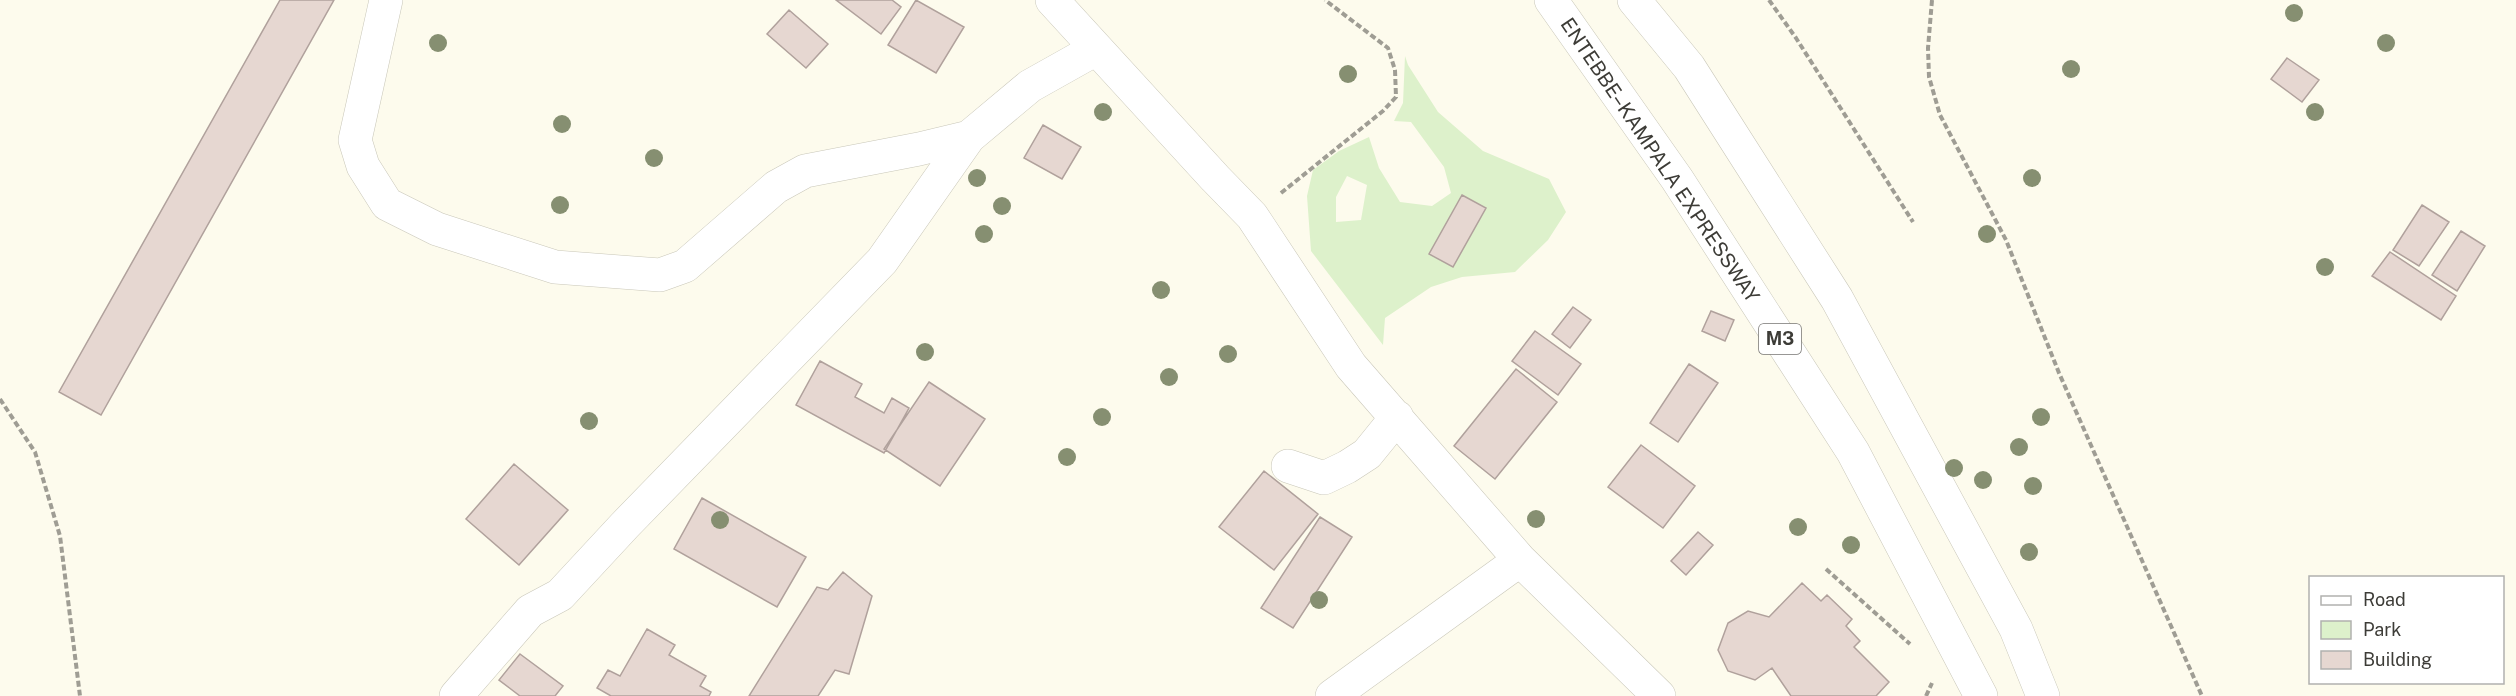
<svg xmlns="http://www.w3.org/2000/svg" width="2516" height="696" font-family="'Public Sans',sans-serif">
	<rect width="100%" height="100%" fill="#fdfbed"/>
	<path fill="#ddf1cb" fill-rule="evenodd" d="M1405 56 1408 65 1438 112 1483 151 1549 179 1566 212 1548 240 1515 272 1462 277 1431 287 1385 318 1383 345 1311 251 1307 196 1313 170 1339 151 1369 137 1379 168 1400 202 1432 206 1451 193 1444 167 1411 122 1394 121 1403 103ZM1347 176 1367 185 1361 220 1336 222V197Z"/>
	<path fill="#e6d7d1" stroke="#b0a19c" stroke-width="1.5" d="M280 0H334L101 415 59 392Z
		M836 0H892L901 7 881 34Z
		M916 0 964 27 936 73 888 45Z
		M789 10 828 44 806 68 767 34Z
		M2287 58 2319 80 2302 102 2271 79Z
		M1043 125 1081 147 1062 179 1024 158Z
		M1462 195 1486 208 1453 267 1429 254Z
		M2422 205 2449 222 2419 266 2393 250Z
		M2461 231 2485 246 2457 291 2432 275Z
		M2390 252 2456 296 2441 320 2372 276Z
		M1573 307 1591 320 1570 348 1552 334Z
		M1711 311 1734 320 1725 341 1702 331Z
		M1535 331 1581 364 1558 395 1512 361Z
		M820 361 862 384 855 397 884 413 892 398 909 408 884 453 796 405Z
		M1689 364 1718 383 1678 442 1650 423Z
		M1516 369 1557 402 1495 479 1454 446Z
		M929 382 985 419 940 486 884 449Z
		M1641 445 1695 486 1663 528 1608 487Z
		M514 464 568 510 519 565 466 519Z
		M1264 471 1318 514 1274 570 1219 527Z
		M702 498 806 557 777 607 674 549Z
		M1320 517 1352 537 1293 628 1261 608Z
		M1698 532 1713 545 1686 575 1671 561Z
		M843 572 872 596 849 674 835 670 818 696H749L817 587 828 590Z
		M1802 583 1821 601 1827 595 1852 619 1846 626 1860 641 1854 647 1889 682 1876 696H1791L1772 668 1755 680 1728 671 1718 650 1728 623 1748 611 1769 617Z
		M647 629 675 645 669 655 706 676 700 686 711 692 709 696H611L597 688 608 670 620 676Z
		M520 654 563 686 555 696H520L499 680Z"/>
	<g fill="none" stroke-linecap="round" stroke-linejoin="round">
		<defs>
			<path id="street" d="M386 0 355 140 363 166 387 204 437 229 555 267 660 275 685 266 776 187 805 171 919 149 969 137 1030 86 1096 49
				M1052 0 1215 178 1252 216 1351 366 1520 560 1659 696
				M1288 466 1324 478 1347 467 1367 454 1397 417
				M456 696 530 611 560 595 625 525 882 261 969 137
				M1332 696 1520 560"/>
			<path id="highway" d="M1551 0 1677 179 1853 452 1981 696
				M1634 0 1689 67 1837 299 2016 629 2043 696"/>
		</defs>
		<use href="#street" stroke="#c9c7b9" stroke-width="34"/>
		<use href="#highway" stroke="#c9c7b9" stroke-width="34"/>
		<path stroke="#9f9d94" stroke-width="4" stroke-dasharray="6 3" stroke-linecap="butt" d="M1769 0 1796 38 1913 222
			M1932 0 1928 48 1929 77 1940 115 2006 240 2059 373 2202 696
			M1281 193 1383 111 1396 97 1395 70 1388 48 1325 0
			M0 399 35 452 60 536 80 696
			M1826 569 1910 644
			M1926 696 1932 683"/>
		<use href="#street" stroke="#fff" stroke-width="33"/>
		<use href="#highway" stroke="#fff" stroke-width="33"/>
	</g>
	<g fill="#868f71">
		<circle cx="2294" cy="13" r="9"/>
		<circle cx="438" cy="43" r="9"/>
		<circle cx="2386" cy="43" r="9"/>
		<circle cx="2071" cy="69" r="9"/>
		<circle cx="1348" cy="74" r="9"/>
		<circle cx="1103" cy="112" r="9"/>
		<circle cx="2315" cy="112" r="9"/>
		<circle cx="562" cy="124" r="9"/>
		<circle cx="654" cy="158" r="9"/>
		<circle cx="977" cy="178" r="9"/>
		<circle cx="2032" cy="178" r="9"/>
		<circle cx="560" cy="205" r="9"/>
		<circle cx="1002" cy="206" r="9"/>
		<circle cx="984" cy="234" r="9"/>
		<circle cx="1987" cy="234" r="9"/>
		<circle cx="2325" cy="267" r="9"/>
		<circle cx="1161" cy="290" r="9"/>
		<circle cx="925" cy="352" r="9"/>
		<circle cx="1228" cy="354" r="9"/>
		<circle cx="1169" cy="377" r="9"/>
		<circle cx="1102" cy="417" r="9"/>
		<circle cx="2041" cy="417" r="9"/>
		<circle cx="589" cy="421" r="9"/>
		<circle cx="2019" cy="447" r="9"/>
		<circle cx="1067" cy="457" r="9"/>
		<circle cx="1954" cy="468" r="9"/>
		<circle cx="1983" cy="480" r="9"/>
		<circle cx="2033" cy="486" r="9"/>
		<circle cx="1536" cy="519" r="9"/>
		<circle cx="720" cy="520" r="9"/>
		<circle cx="1798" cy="527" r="9"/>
		<circle cx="1851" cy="545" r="9"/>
		<circle cx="2029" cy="552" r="9"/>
		<circle cx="1319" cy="600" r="9"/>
	</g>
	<g text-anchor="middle" stroke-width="6" stroke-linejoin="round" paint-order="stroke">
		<rect fill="#fff" stroke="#777673" stroke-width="1.5" x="1759" y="324" width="42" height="30" rx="4.5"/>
		<g font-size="18" font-weight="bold" fill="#3d3c37">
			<text x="1780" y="345">M3</text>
		</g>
		<g font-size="20" fill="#3d3c37" stroke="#fff">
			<text transform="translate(1660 160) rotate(56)" y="7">ENTEBBE–KAMPALA EXPRESSWAY</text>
		</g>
	</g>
	<rect x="2309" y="576" width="195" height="108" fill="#ffffff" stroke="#b1b1af" stroke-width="1.5"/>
	<rect x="2321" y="596" width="30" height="9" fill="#ffffff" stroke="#b1b1af" stroke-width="1.5"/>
	<text x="2363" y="606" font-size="18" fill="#3d3c37">Road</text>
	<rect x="2321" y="621" width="30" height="18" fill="#ddf1cb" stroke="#b1b1af" stroke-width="1.5"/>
	<text x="2363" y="636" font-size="18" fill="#3d3c37">Park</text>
	<rect x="2321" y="651" width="30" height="18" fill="#e6d7d1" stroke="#b1b1af" stroke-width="1.5"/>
	<text x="2363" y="666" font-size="18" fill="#3d3c37">Building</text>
</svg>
